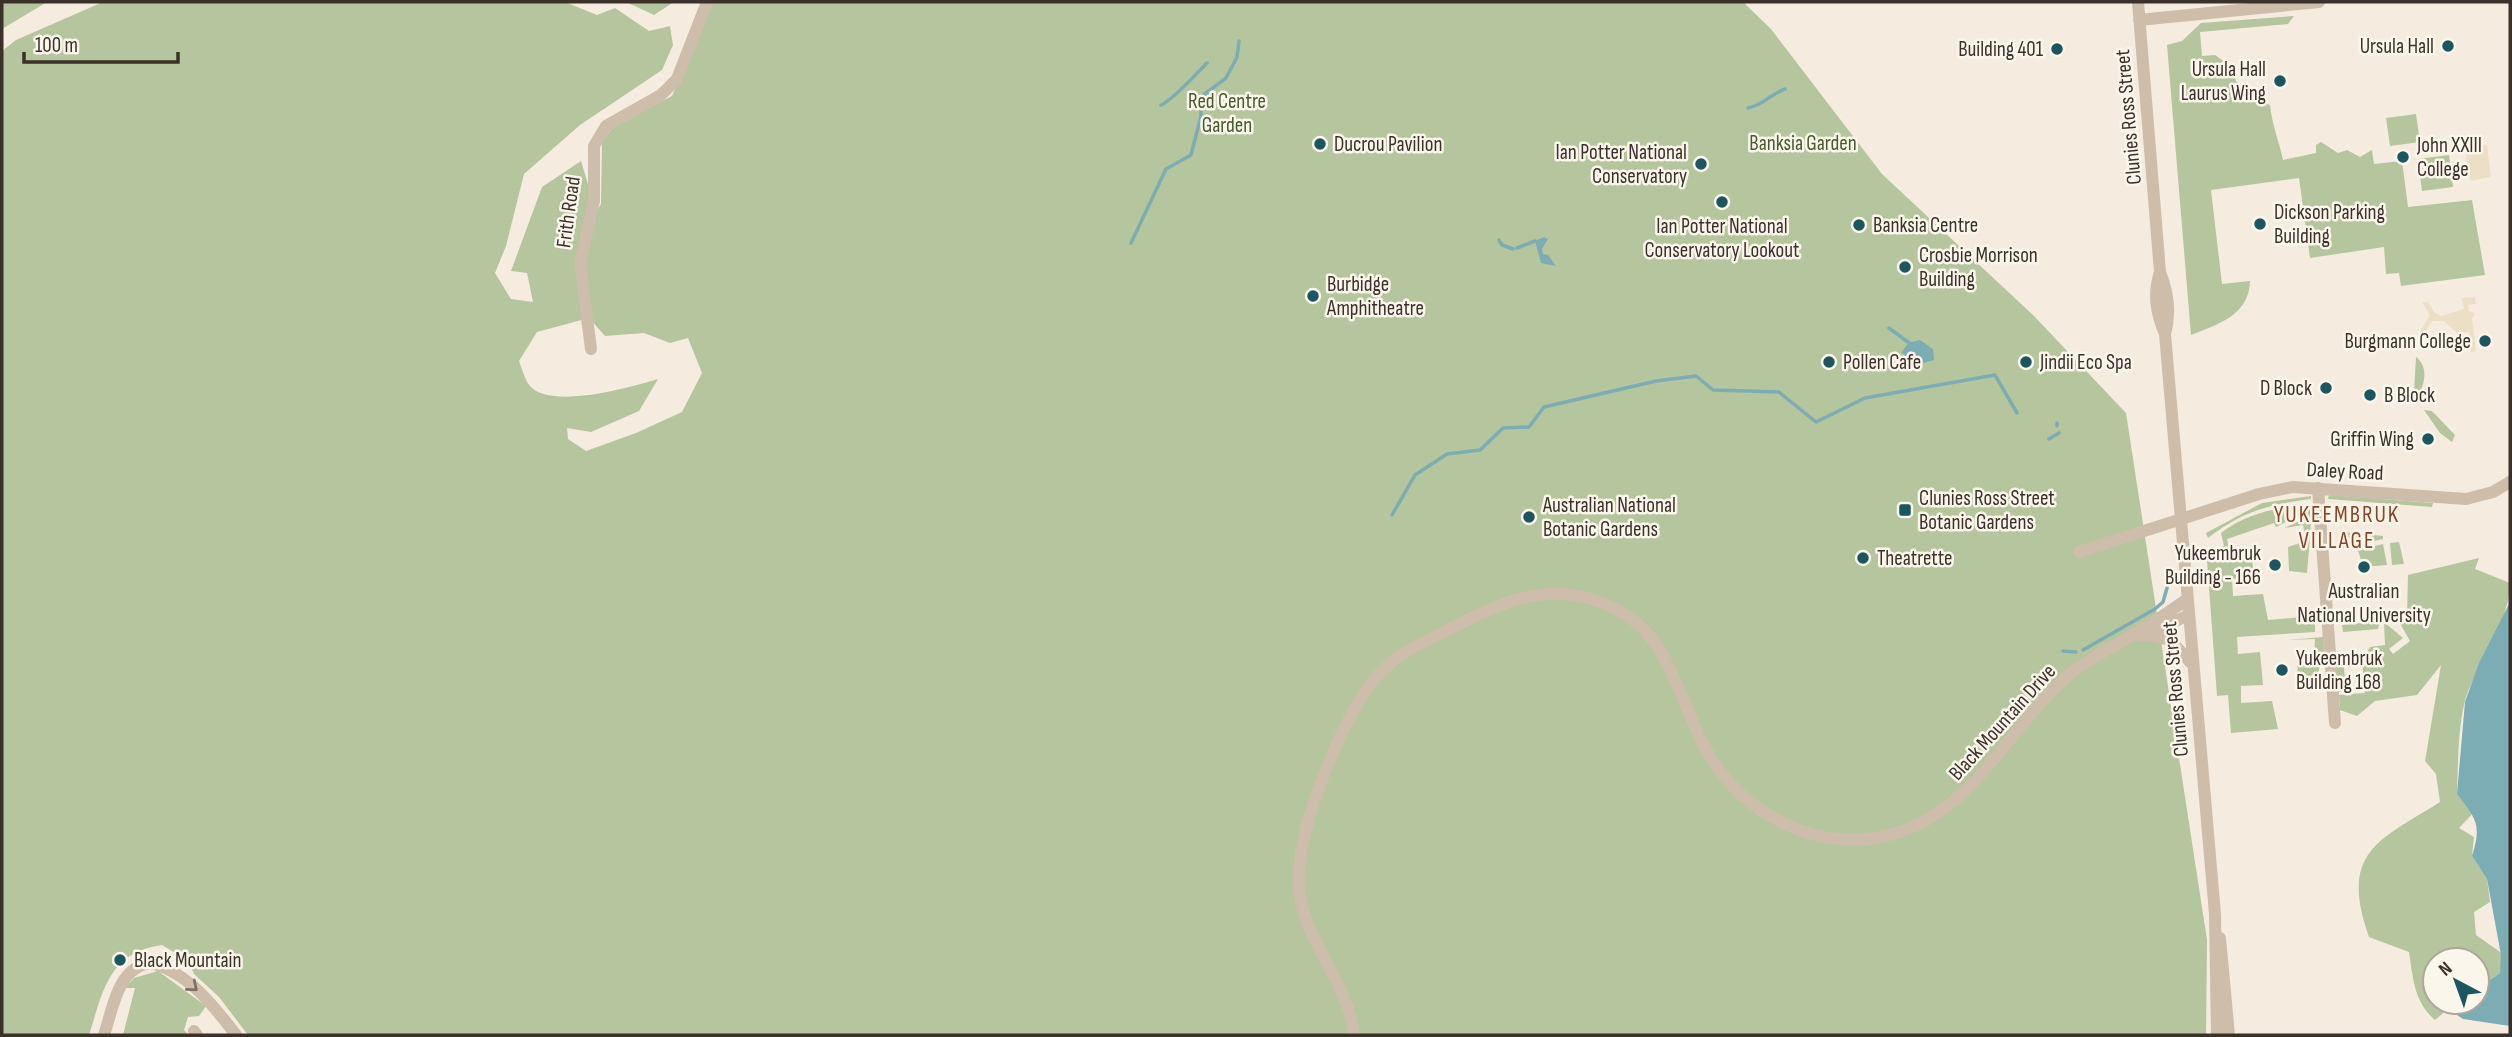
<svg xmlns="http://www.w3.org/2000/svg" width="2512" height="1037" font-family="'Sofia Sans Condensed',sans-serif">
	<rect width="100%" height="100%" fill="#f5ecdf"/>
	<path fill="#b5c59e" fill-rule="evenodd" d="M2 2H47L2 29Z
		M103 2H565L597 15 615 8 649 31 670 26 673 45 662 70 580 125 524 174 506 246 495 273 511 299 533 302 527 273 511 271 542 187 581 161 593 201 585 232 601 204 602 143 614 125 672 96 713 2H1743L1771 29 1882 174 2034 316 2126 413 2207 940 2206 1035H248L219 997 194 974 188 961 162 945C108 952 103 992 89 1035H2V51L16 40ZM589 318 605 336 644 333 670 343 688 338 702 373 682 412 636 433 586 451 568 439 567 428 591 432 639 411 658 379C631 387 551 410 530 386 525 380 522 369 519 361L537 332Z
		M626 2H674L654 15Z
		M2294 16 2288 24 2200 32 2202 56 2215 55 2232 67 2236 81 2260 101 2270 105C2272 125 2279 141 2283 160L2316 153V145L2321 142 2338 153 2347 150 2360 157 2372 150 2374 164 2402 161 2408 207 2472 200 2485 275 2401 286 2399 273 2386 274 2384 247 2310 258 2299 178 2211 190 2222 284 2250 281C2249 315 2219 324 2191 335L2167 45 2182 41 2201 23Z
		M2416 114 2420 142 2390 146 2386 118Z
		M2449 155 2453 187 2422 191 2418 159Z
		M2416 357C2429 367 2425 385 2417 397L2414 391Z
		M2424 410 2432 411 2455 435 2452 442 2440 433Z
		M2329 495 2433 503 2432 507 2328 499Z
		M2311 496V499C2270 504 2241 512 2208 538L2206 533 2262 503Z
		M2311 506 2313 516 2310 518 2298 516 2276 527 2274 523 2227 539 2230 555 2251 549 2254 577 2232 579 2233 596 2263 594 2268 620 2315 616V632L2237 637 2238 654 2260 652 2263 685 2241 686V703L2272 701 2278 729 2231 733 2228 695 2217 696 2207 560 2212 559 2214 550 2224 546 2221 533C2247 513 2279 506 2311 506Z
		M2302 520 2311 524 2307 573 2289 571 2288 547 2306 541 2303 525 2284 528Z
		M2343 532 2383 536V539L2337 549 2336 546 2344 540Z
		M2399 542 2404 564 2392 565 2390 543Z
		M2383 544 2387 565 2363 567 2358 550Z
		M2479 558 2475 569 2510 583C2510 620 2479 662 2466 697 2458 723 2458 766 2457 794L2474 812 2459 828 2474 837 2472 856 2487 879 2490 902 2474 912 2476 935 2503 954 2500 973 2487 982H2477V960H2435V1002H2446L2448 1009 2435 1020C2414 1002 2413 978 2409 952L2369 937C2339 852 2378 841 2440 802L2436 774 2425 761 2441 665 2417 695 2375 701 2357 716 2340 710 2339 695 2365 693 2362 661 2370 647 2385 645 2384 622 2403 638 2389 649 2393 654 2410 641 2397 618 2407 616 2408 575Z
		M2380 621 2378 629 2343 632 2342 625Z
		M2323 637 2324 653 2316 680 2298 679 2297 658 2314 657 2315 639 2288 640Z
		M2343 656 2346 691 2338 692 2335 657Z
		M158 971 206 1006 199 1016 188 1017 184 1030 189 1035H123L135 988H125L134 978Z"/>
	<path fill="#eddfc6" d="M2487 145 2491 177 2470 181 2465 149Z
		M2475 297 2476 304 2468 305 2469 311 2475 313 2472 319 2476 351 2471 352 2469 332 2457 333 2444 321H2432L2424 334 2420 332 2430 315 2422 302H2428L2434 312 2441 316 2464 309 2462 298Z"/>
	<path fill="#7cadb4" d="M1544 237 1548 239 1542 249 1543 254 1548 255 1556 266 1541 263 1535 241Z
		M1920 340 1933 349 1934 360 1912 366 1902 352 1908 343Z
		M2510 602V1026L2463 1019 2448 1009 2446 1002H2477V981L2487 982 2500 973 2501 955 2487 879 2472 856C2482 825 2476 818 2457 794L2465 702 2479 663Z"/>
	<g fill="none" stroke-linecap="round" stroke-linejoin="round">
		<path stroke="#7cadb4" stroke-width="3.5" d="M1161 105C1173 100 1196 74 1207 63
			M1748 108C1764 105 1770 94 1785 89
			M1499 240 1502 245 1513 249
			M1131 243 1166 169 1191 155 1201 116V97L1226 78 1237 57 1239 41
			M1517 248 1535 241
			M1889 328 1912 345
			M2057 426V423
			M2049 439 2059 433
			M1392 515 1415 475 1447 454 1480 450 1503 428 1529 427 1544 407 1656 381 1696 376 1713 390 1779 392 1816 422 1865 398 1995 375 2017 413
			M2083 650 2155 609 2163 602 2167 588
			M2063 651 2076 652"/>
		<path stroke="#cebdaa" stroke-width="12" d="M2138 2 2160 272C2168 292 2171 313 2165 334L2215 914 2217 1035
			M2139 20 2319 2
			M2160 272C2153 294 2156 313 2165 334
			M591 349 580 264 594 201V146L606 126 661 95 677 79 707 2
			M2318 488 2335 723
			M2079 552 2259 494 2292 487 2466 499 2493 492 2510 482
			M2140 635H2148L2188 615
			M2148 635 2170 640 2191 663
			M2220 938 2229 1035
			M194 1031 197 1035
			M104 1035C113 1009 117 968 150 963 188 972 214 1006 236 1035
			M1354 1035C1348 982 1308 946 1300 896 1290 843 1339 726 1371 683 1388 661 1410 649 1434 637 1459 624 1485 610 1512 601 1565 583 1626 600 1658 647 1677 677 1687 713 1703 744 1734 804 1798 845 1866 839 1963 830 1998 741 2061 682 2082 662 2108 650 2133 635 2151 624 2169 612 2186 600"/>
	</g>
	<defs><path id="oneway-chevron" d="M-2-3.5L2.5 0L-2 3.5" fill="none" stroke-width="1.6" stroke-linecap="round" stroke-linejoin="round" transform="scale(1.75)"/></defs>
	<use stroke="#7d7064" href="#oneway-chevron" transform="translate(193 987) rotate(40)"/>
	<g fill="#1c5660" stroke="#fbf6ec" stroke-width="2.5">
		<circle cx="2448" cy="46" r="7"/>
		<circle cx="2057" cy="49" r="7"/>
		<circle cx="2280" cy="81" r="7"/>
		<circle cx="1320" cy="144" r="7"/>
		<circle cx="2403" cy="157" r="7"/>
		<circle cx="1701" cy="164" r="7"/>
		<circle cx="1722" cy="202" r="7"/>
		<circle cx="2260" cy="224" r="7"/>
		<circle cx="1859" cy="225" r="7"/>
		<circle cx="1905" cy="267" r="7"/>
		<circle cx="1313" cy="296" r="7"/>
		<circle cx="2485" cy="341" r="7"/>
		<circle cx="1829" cy="362" r="7"/>
		<circle cx="2026" cy="362" r="7"/>
		<circle cx="2326" cy="388" r="7"/>
		<circle cx="2370" cy="395" r="7"/>
		<circle cx="2428" cy="439" r="7"/>
		<rect x="1898" y="503" width="14" height="14" rx="3.5"/>
		<circle cx="1529" cy="517" r="7"/>
		<circle cx="1863" cy="558" r="7"/>
		<circle cx="2275" cy="565" r="7"/>
		<circle cx="2364" cy="567" r="7"/>
		<circle cx="2282" cy="670" r="7"/>
		<circle cx="120" cy="960" r="7"/>
	</g>
	<g text-anchor="middle" stroke-width="5" stroke-linejoin="round" paint-order="stroke">
		<g font-size="21" fill="#3b312a" stroke="#fbf6ec" text-anchor="start">
			<text x="2434" y="53" text-anchor="end">Ursula Hall</text>
			<text x="2043" y="56" text-anchor="end">Building 401</text>
			<text x="2266" y="76" text-anchor="end">Ursula Hall<tspan x="2266" dy="24">Laurus Wing</tspan></text>
			<text x="1334" y="151">Ducrou Pavilion</text>
			<text x="2417" y="152">John XXIII<tspan x="2417" dy="24">College</tspan></text>
			<text x="1687" y="159" text-anchor="end">Ian Potter National<tspan x="1687" dy="24">Conservatory</tspan></text>
			<text x="2274" y="219">Dickson Parking<tspan x="2274" dy="24">Building</tspan></text>
			<text x="1873" y="232">Banksia Centre</text>
			<text x="1722" y="233" text-anchor="middle">Ian Potter National<tspan x="1722" dy="24">Conservatory Lookout</tspan></text>
			<text x="1919" y="262">Crosbie Morrison<tspan x="1919" dy="24">Building</tspan></text>
			<text x="1327" y="291">Burbidge<tspan x="1327" dy="24">Amphitheatre</tspan></text>
			<text x="2471" y="348" text-anchor="end">Burgmann College</text>
			<text x="1843" y="369">Pollen Cafe</text>
			<text x="2040" y="369">Jindii Eco Spa</text>
			<text x="2312" y="395" text-anchor="end">D Block</text>
			<text x="2384" y="402">B Block</text>
			<text x="2414" y="446" text-anchor="end">Griffin Wing</text>
			<text x="1919" y="505">Clunies Ross Street<tspan x="1919" dy="24">Botanic Gardens</tspan></text>
			<text x="1543" y="512">Australian National<tspan x="1543" dy="24">Botanic Gardens</tspan></text>
			<text x="2261" y="560" text-anchor="end">Yukeembruk<tspan x="2261" dy="24">Building - 166</tspan></text>
			<text x="1877" y="565">Theatrette</text>
			<text x="2364" y="598" text-anchor="middle">Australian<tspan x="2364" dy="24">National University</tspan></text>
			<text x="2296" y="665">Yukeembruk<tspan x="2296" dy="24">Building 168</tspan></text>
			<text x="134" y="967">Black Mountain</text>
		</g>
		<g font-size="21" fill="#465b2c" stroke="#fbf6ec">
			<text x="1227" y="108">Red Centre<tspan x="1227" dy="24">Garden</tspan></text>
			<text x="1803" y="150">Banksia Garden</text>
		</g>
		<g font-size="21" fill="#3b312a" stroke="#fbf6ec">
			<text transform="translate(2128 117) rotate(-95)" y="7">Clunies Ross Street</text>
			<text transform="translate(568 212) rotate(-82)" y="7">Frith Road</text>
			<text transform="translate(2345 471) rotate(3)" y="7">Daley Road</text>
			<text transform="translate(2175 689) rotate(-95)" y="7">Clunies Ross Street</text>
			<text transform="translate(2002 722) rotate(-48)" y="7">Black Mountain Drive</text>
		</g>
		<g font-size="23" letter-spacing="2" fill="#90411d" stroke="#fbf6ec">
			<text x="2337" y="522">YUKEEMBRUK<tspan x="2337" dy="26">VILLAGE</tspan></text>
		</g>
	</g>
	<rect width="2512" height="1037" fill="none" stroke="#3b312a" stroke-width="7"/>
	<g transform="translate(2456 981) rotate(319)"><circle r="33" fill="#fbf6ec" stroke="#aea79e" stroke-width="2"/>
	<path d="M0-5L12 26L0 18L-12 26Z" fill="#1c5660"/>
	<text y="-10" font-size="19" font-weight="bold" text-anchor="middle" fill="#3b312a">N</text>
	</g>
	<path d="M24 52v10h154v-10" fill="none" stroke="#3b312a" stroke-width="3.5"/>
	<text x="35" y="52" font-size="21" fill="#3b312a" stroke="#fbf6ec" stroke-width="5" paint-order="stroke">100 m</text>
</svg>
